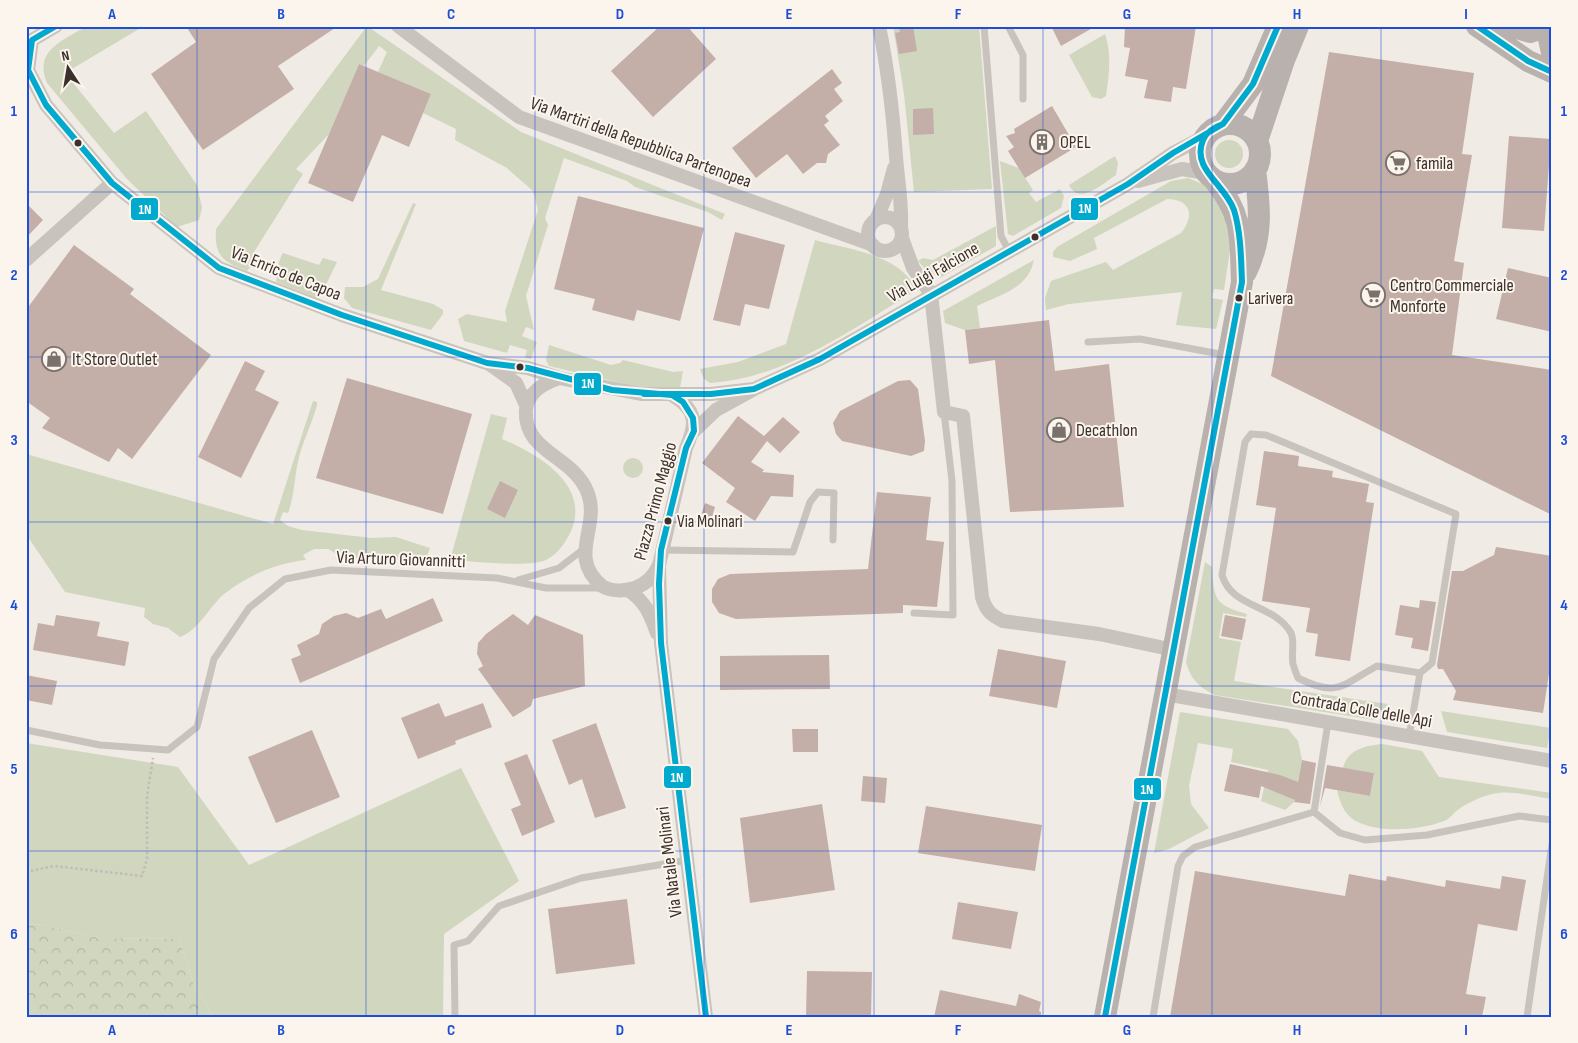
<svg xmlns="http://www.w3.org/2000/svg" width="1578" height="1043" font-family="'Sofia Sans Condensed',sans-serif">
	<defs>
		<pattern id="forest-crowns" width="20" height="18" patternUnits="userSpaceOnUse" patternTransform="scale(1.25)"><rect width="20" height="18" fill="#d1d6bf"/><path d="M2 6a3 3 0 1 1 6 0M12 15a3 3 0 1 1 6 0" fill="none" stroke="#b4b8a4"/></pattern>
	</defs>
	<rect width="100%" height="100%" fill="#f0ebe5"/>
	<path fill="#d1d6bf" d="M87 26H144L65 73 114 133 146 111 197 185 202 208 199 220 177 227 127 179 47 83C33 50 64 40 87 26Z
		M367 26 521 132 725 214 722 220 708 212 635 187 627 181 564 158 545 218 548 225 526 296 534 330 526 327 522 336 537 342 531 359 525 358 527 350 510 345 507 353 464 341 458 319 467 314 507 322 505 311 538 210 533 191 507 168 455 140 456 129 423 113 431 94 378 72 387 52 379 46 364 66 359 64 329 134 296 169 303 174 254 252 260 256 247 271C224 262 214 257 216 229Z
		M893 26H979L992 189 914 192 904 94Z
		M1105 34C1112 56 1109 74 1106 96L1101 99 1092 97 1069 55Z
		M1215 154a14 14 0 1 1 28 0a14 14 0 1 1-28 0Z
		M1115 156 1118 163 1116 175C1102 184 1079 206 1069 185Z
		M1000 161 1019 168 1033 190 1029 193 1036 202 1060 189 1064 196 1061 208 1013 236 1008 234Z
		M1188 178 1212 188 1222 201 1231 244 1224 290 1214 289 1212 298 1223 300 1216 329 1176 325 1182 292 1069 304 1046 310 1045 298 1051 281 1106 262 1113 270 1181 233C1195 216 1191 199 1167 199L1094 238 1097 249 1070 261 1053 257V252L1057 247 1171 181Z
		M413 203 416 204 381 290 433 304 443 310V314L431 330 352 308 344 298 345 287H363L378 279Z
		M996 226V246L940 278 928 272 918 261 923 258 933 260Z
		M815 240C851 250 899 254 917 290 853 328 787 378 710 383L704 379 700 369 738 362 786 344Z
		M283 253 319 265 323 258 337 262 319 299 276 282C279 270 276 265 283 253Z
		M1034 260C1028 289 1001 294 977 306L980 328 965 330 945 323 943 311Z
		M549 345 611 365 620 363 623 360 673 372 683 371 680 388H642L549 366 546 360Z
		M313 401 317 402V405C312 423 304 439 299 457 294 477 295 494 288 513L283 512 280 520 288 526 302 530 372 538 396 537 430 548 425 561 344 558 328 549H314L303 555 306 560C277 563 248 575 224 594 209 607 199 630 180 637L168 628 153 624 144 617 145 608 65 592 26 534V454L273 524Z
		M491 414 507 418 502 439C538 454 591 485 571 531 566 542 557 555 546 560 528 568 472 561 450 560Z
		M623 468a10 10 0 1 1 20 0a10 10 0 1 1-20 0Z
		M1205 562 1212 567C1214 599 1214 605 1247 614L1246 617 1223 613 1219 638 1241 642 1234 681 1388 704 1375 720 1215 695C1199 687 1191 680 1186 662Z
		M1441 711 1551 728 1547 748 1447 732Z
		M1180 712 1288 729 1298 741 1302 760 1294 802 1285 810 1261 801 1268 770 1231 762 1233 749 1198 743 1189 786 1191 804 1209 828 1169 849 1154 853Z
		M26 743 178 767 249 865 461 768 519 881 444 934 443 1017H214L194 985 179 939 99 938 38 924 26 925Z
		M1382 744 1422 751 1439 777 1552 793V799C1535 797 1515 791 1498 793 1486 794 1469 802 1459 809 1454 812 1450 819 1444 821 1421 830 1383 833 1360 823 1346 818 1340 804 1337 790L1370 796 1374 773 1343 768C1348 749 1365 746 1382 744Z"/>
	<path fill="url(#forest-crowns)" d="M38 924 99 938 179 939 194 985 214 1017H26V925Z"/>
	<path fill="#c3afa7" d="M186 26H338L278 66 294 89 203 150 151 74 196 42Z
		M660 26H687L716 59 653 117 611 71Z
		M913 26 917 51 899 54 895 33 900 32 899 27Z
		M1051 26H1096L1061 46Z
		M1125 26H1196L1186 89 1173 87 1171 102 1144 98 1148 80 1125 76 1130 48 1124 47Z
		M1329 52 1474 73 1462 154 1472 155 1454 261 1464 263 1452 355 1552 370V515L1271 376Z
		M359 64 431 94 409 147 382 135 353 202 308 183Z
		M832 69 842 83 834 89 843 101 825 116 829 121 824 125 840 145 828 154 826 163H817L803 174 787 154 756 178 732 148Z
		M1052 106 1076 147 1025 178 1008 151 1014 147 1006 136 1015 133 1014 129Z
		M933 108 934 134 913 135V109Z
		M1509 136 1551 139 1544 231 1502 228Z
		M578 196 704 228 680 321 637 310 634 321 592 310 595 299 554 289Z
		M26 203 43 220 26 238Z
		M735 232 785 245 769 309 745 304 740 326 713 320Z
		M74 245 134 289 130 294 211 355 132 459 118 448 109 462 42 428 50 418 26 401V310Z
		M1508 268 1552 278V332L1496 319Z
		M1049 320 1055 371 1109 364 1124 507 1010 512 995 360 969 364 965 330Z
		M245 361 265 371 255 390 279 402 241 478 198 457Z
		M347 378 472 414 443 514 316 478Z
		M910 380 918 389 925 441 924 451 911 456 842 441 836 434 833 423 840 411 898 381Z
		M738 416 764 436 783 417 800 432 780 453 767 441 751 462 764 470 762 472 794 475 793 497 771 496 755 521 726 502 735 488 702 463Z
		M1264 451 1299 456 1298 466 1333 471 1332 477 1369 484 1366 502 1374 503 1350 661 1315 656 1318 634 1306 632 1310 608 1262 601 1276 508 1256 505Z
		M500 481 518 490 505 518 487 509Z
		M877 492 931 497 926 540 944 542 937 607 903 605V613L736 619 719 613 712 602V589L718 579 730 574 868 569Z
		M705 503 715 507 710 524 699 522Z
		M1496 547 1552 556V654L1543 713 1453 700 1456 691 1443 669H1438L1437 665 1452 571H1463L1494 555Z
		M433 598 443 621 300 683 291 659 301 655 297 645 319 634 322 624 334 616 346 613 358 618 381 609 386 619Z
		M1420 600 1436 602 1428 651 1411 648 1413 638 1395 635 1400 605 1419 608Z
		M513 614 528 625 535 615 583 635 585 686 533 699 531 706 513 717 478 669 483 666 477 654 478 643 486 634Z
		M56 615 100 622 97 636 129 642 125 666 33 650 38 623 54 626Z
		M1225 615 1246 619 1242 640 1221 636Z
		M998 649 1066 661 1057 708 989 696Z
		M829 655 830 689 720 690V656Z
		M26 675 57 681 52 705 26 700Z
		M439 703 445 717 483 703 492 727 455 741 456 744 418 759 401 718Z
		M596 723 626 808 595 818 582 779 569 785 552 740Z
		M792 729H818V752H793Z
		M312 730 340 797 276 823 248 757Z
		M527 754 555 822 522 836 511 809 521 805 504 763Z
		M1302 760 1316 763 1310 804 1294 802 1295 800 1261 786 1259 798 1224 791 1230 764 1280 775 1298 782Z
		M1327 765 1374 773 1370 796 1325 788 1320 806Z
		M863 776 887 778 885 803 861 801Z
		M822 804 835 890 750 903 740 818Z
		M926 806 1042 825 1035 871 918 853Z
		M1195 871 1345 896 1349 874 1386 881 1387 876 1445 887 1446 880 1500 889 1502 876 1526 880 1517 931 1478 924 1466 994 1486 997 1482 1017H1170Z
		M627 899 635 964 556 974 548 909Z
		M958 902 1018 912 1011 949 952 939Z
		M807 971 872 972 871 1017H806Z
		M940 990 1016 1006 1019 994 1041 1002 1039 1011 1041 1012V1017H934Z"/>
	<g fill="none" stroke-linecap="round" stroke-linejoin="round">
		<path stroke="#c2bbb6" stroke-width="2.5" stroke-dasharray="2.5 2.5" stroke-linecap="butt" d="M26 872 54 866 142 876 147 859V796L153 758"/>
		<path stroke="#c9c3be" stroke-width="7" d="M984 26 1001 236 1009 251
			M1008 26 1023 55V99
			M1088 342 1140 339 1225 355
			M662 550 793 552 810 502 818 492 834 493 833 540
			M518 580 559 568 585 548
			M914 613 953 615 952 481 944 412
			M26 730 100 745 168 750 197 727 214 659 249 608 285 579 331 570 497 578 546 588H604
			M1409 737 1420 673 1432 663 1456 514 1266 435 1251 434 1245 442 1222 575C1231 608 1275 604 1291 633 1295 641 1291 654 1293 664 1294 668 1296 673 1298 678 1338 698 1342 685 1377 666L1420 673
			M1314 812 1340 833 1365 840 1427 835 1519 816 1552 820
			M455 1017 454 945 468 941 499 906 581 878 688 860
			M1153 1017 1178 866 1183 856 1195 847 1314 812 1328 723
			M1527 1017 1552 844"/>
		<path stroke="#c9c3be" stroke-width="14" d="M56 26 32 40 28 70 46 105 112 183 219 268 342 315 487 363 528 368 559 378
			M398 26 519 117 873 245
			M879 26C888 70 893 113 896 157 898 181 902 203 901 227
			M1138 181 1182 169 1206 173
			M868 234a17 17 0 1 1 34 0a17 17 0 1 1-34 0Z
			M876 220 887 194 894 168
			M902 238 913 268 931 294 944 412 963 416 982 597C986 611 991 615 1003 621L1099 634 1174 650
			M26 260 112 183
			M488 363 516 383 526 405
			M672 395C697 410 697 423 686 448L659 565C654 576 646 584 635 588 625 591 611 592 602 586 566 556 602 526 587 491 573 456 523 452 526 410 527 393 544 383 559 378L641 394H711L754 389
			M694 431 716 410 754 389 820 359 1128 184 1173 153 1204 137
			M659 566 661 643 706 1017
			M628 590C646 602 650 614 657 633
			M1165 694 1552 761"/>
		<path stroke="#b8b1ad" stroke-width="22" d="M1477 26 1528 61 1552 72
			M1510 26 1530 32 1548 26
			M1551 26 1549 39 1552 53
			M1200 154a30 30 0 1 1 60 0a30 30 0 1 1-60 0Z
			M1223 124 1253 84 1278 26
			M1257 141 1284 60 1298 26
			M1246 272C1263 237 1260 207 1255 170
			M1105 1017 1242 282C1240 238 1244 217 1215 181"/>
		<defs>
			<path id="bus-1" d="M56 26 32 40 28 70 46 105 112 183 219 268 342 315 487 363 528 368 612 390 672 395 683 402 693 418 694 431 686 448 661 550 659 584 661 643 706 1017
				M1477 26 1528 61 1552 72
				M1223 124 1253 84 1278 26
				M644 394H711L754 389 820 359 1128 184 1173 153 1223 124
				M1105 1017 1242 282C1241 258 1241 233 1234 210 1225 184 1191 169 1203 140 1207 131 1214 127 1223 124"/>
		</defs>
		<use href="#bus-1" stroke="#fbf5ee" stroke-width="10"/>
		<use href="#bus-1" stroke="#00a9ce" stroke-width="6"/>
	</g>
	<path fill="none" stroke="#1d4ed8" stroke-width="1" stroke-opacity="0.55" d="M197 26V1017M366 26V1017M535 26V1017M704 26V1017M874 26V1017M1043 26V1017M1212 26V1017M1381 26V1017M26 192H1552M26 357H1552M26 522H1552M26 686H1552M26 851H1552"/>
	<defs>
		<symbol id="building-ring" viewBox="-11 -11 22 22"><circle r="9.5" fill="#fbf5ee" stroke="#7a716c" stroke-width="1.5"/><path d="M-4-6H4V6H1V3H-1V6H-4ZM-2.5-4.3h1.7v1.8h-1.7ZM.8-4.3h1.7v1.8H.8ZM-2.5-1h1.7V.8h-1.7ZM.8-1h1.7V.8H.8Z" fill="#7a716c"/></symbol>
		<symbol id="supermarket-ring" viewBox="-11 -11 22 22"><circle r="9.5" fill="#fbf5ee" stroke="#7a716c" stroke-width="1.5"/><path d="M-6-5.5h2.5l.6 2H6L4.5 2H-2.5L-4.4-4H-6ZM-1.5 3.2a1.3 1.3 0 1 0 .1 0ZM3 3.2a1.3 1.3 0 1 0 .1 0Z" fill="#7a716c"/></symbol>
		<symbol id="shop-ring" viewBox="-11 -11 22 22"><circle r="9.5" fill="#fbf5ee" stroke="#7a716c" stroke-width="1.5"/><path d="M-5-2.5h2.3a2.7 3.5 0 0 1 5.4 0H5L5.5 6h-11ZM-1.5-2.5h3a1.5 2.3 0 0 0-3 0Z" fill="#7a716c"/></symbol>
	</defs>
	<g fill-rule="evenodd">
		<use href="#building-ring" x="1028" y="128" width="28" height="28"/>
		<use href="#supermarket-ring" x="1384" y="149" width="28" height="28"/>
		<use href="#supermarket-ring" x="1359" y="281" width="28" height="28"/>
		<use href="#shop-ring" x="40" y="345" width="28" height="28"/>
		<use href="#shop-ring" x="1045" y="416" width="28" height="28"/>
	</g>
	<g fill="#3b302b" stroke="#fbf5ee" stroke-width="2">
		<circle cx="78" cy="143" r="4.5"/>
		<circle cx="1035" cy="237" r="4.5"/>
		<circle cx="1239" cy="298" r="4.5"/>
		<circle cx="520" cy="367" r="4.5"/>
		<circle cx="668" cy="521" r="4.5"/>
	</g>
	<g text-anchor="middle" stroke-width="4" stroke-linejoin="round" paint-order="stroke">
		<g font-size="17" fill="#3b302b" stroke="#fbf5ee" text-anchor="start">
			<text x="1248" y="304">Larivera</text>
			<text x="677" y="527">Via Molinari</text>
		</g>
		<g font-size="18" fill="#3b302b" stroke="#fbf5ee">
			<text transform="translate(641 142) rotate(20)" y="6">Via Martiri della Repubblica Partenopea</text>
			<text transform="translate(933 272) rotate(-30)" y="6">Via Luigi Falcione</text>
			<text transform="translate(286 273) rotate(22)" y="6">Via Enrico de Capoa</text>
			<text transform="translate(655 501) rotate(-75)" y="6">Piazza Primo Maggio</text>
			<text transform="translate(401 559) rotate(2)" y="6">Via Arturo Giovannitti</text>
			<text transform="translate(1362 709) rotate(10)" y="6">Contrada Colle delle Api</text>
			<text transform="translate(669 862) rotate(-97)" y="6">Via Natale Molinari</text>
		</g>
		<g font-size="18" fill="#3b302b" stroke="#fbf5ee" text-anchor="start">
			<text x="1060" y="148">OPEL</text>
			<text x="1416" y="169">famila</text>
			<text x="1390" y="291">Centro Commerciale<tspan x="1390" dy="21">Monforte</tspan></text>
			<text x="72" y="365">It Store Outlet</text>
			<text x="1076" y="436">Decathlon</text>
		</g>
	</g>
	<g stroke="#fbf5ee" stroke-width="2">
		<rect x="1070" y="197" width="29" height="24" rx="5" fill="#00a9ce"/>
		<rect x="130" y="197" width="29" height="24" rx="5" fill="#00a9ce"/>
		<rect x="573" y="372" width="29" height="24" rx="5" fill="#00a9ce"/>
		<rect x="663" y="765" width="29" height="24" rx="5" fill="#00a9ce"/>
		<rect x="1133" y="777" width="29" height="24" rx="5" fill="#00a9ce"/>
	</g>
	<g font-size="14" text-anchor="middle" font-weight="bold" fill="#fff">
		<text x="1085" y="213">1N</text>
		<text x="145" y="214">1N</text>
		<text x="588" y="388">1N</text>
		<text x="677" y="782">1N</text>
		<text x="1147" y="794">1N</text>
	</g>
	<rect width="1578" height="1043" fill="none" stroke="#fbf5ee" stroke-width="55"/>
	<g transform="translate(68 68) rotate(348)" stroke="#fbf5ee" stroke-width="4" paint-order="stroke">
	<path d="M0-4L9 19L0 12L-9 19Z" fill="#3b302b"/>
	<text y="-8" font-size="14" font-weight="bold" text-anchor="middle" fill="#3b302b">N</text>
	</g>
	<rect x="28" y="28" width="1522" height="988" fill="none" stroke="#1d4ed8" stroke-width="2"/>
	<g font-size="16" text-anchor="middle" font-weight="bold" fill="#1d4ed8">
		<text x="112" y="19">A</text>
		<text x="281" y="19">B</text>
		<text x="451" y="19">C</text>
		<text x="620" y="19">D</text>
		<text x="789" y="19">E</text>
		<text x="958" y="19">F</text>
		<text x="1127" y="19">G</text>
		<text x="1297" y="19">H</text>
		<text x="1466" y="19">I</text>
		<text x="14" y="116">1</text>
		<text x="1564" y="116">1</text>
		<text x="14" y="280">2</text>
		<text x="1564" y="280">2</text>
		<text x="14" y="445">3</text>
		<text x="1564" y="445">3</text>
		<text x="14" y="610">4</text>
		<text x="1564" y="610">4</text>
		<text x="14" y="774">5</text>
		<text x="1564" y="774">5</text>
		<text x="14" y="939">6</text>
		<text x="1564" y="939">6</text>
		<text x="112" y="1035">A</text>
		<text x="281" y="1035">B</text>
		<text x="451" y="1035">C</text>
		<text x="620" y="1035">D</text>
		<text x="789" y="1035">E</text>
		<text x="958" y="1035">F</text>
		<text x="1127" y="1035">G</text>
		<text x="1297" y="1035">H</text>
		<text x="1466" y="1035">I</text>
	</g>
</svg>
